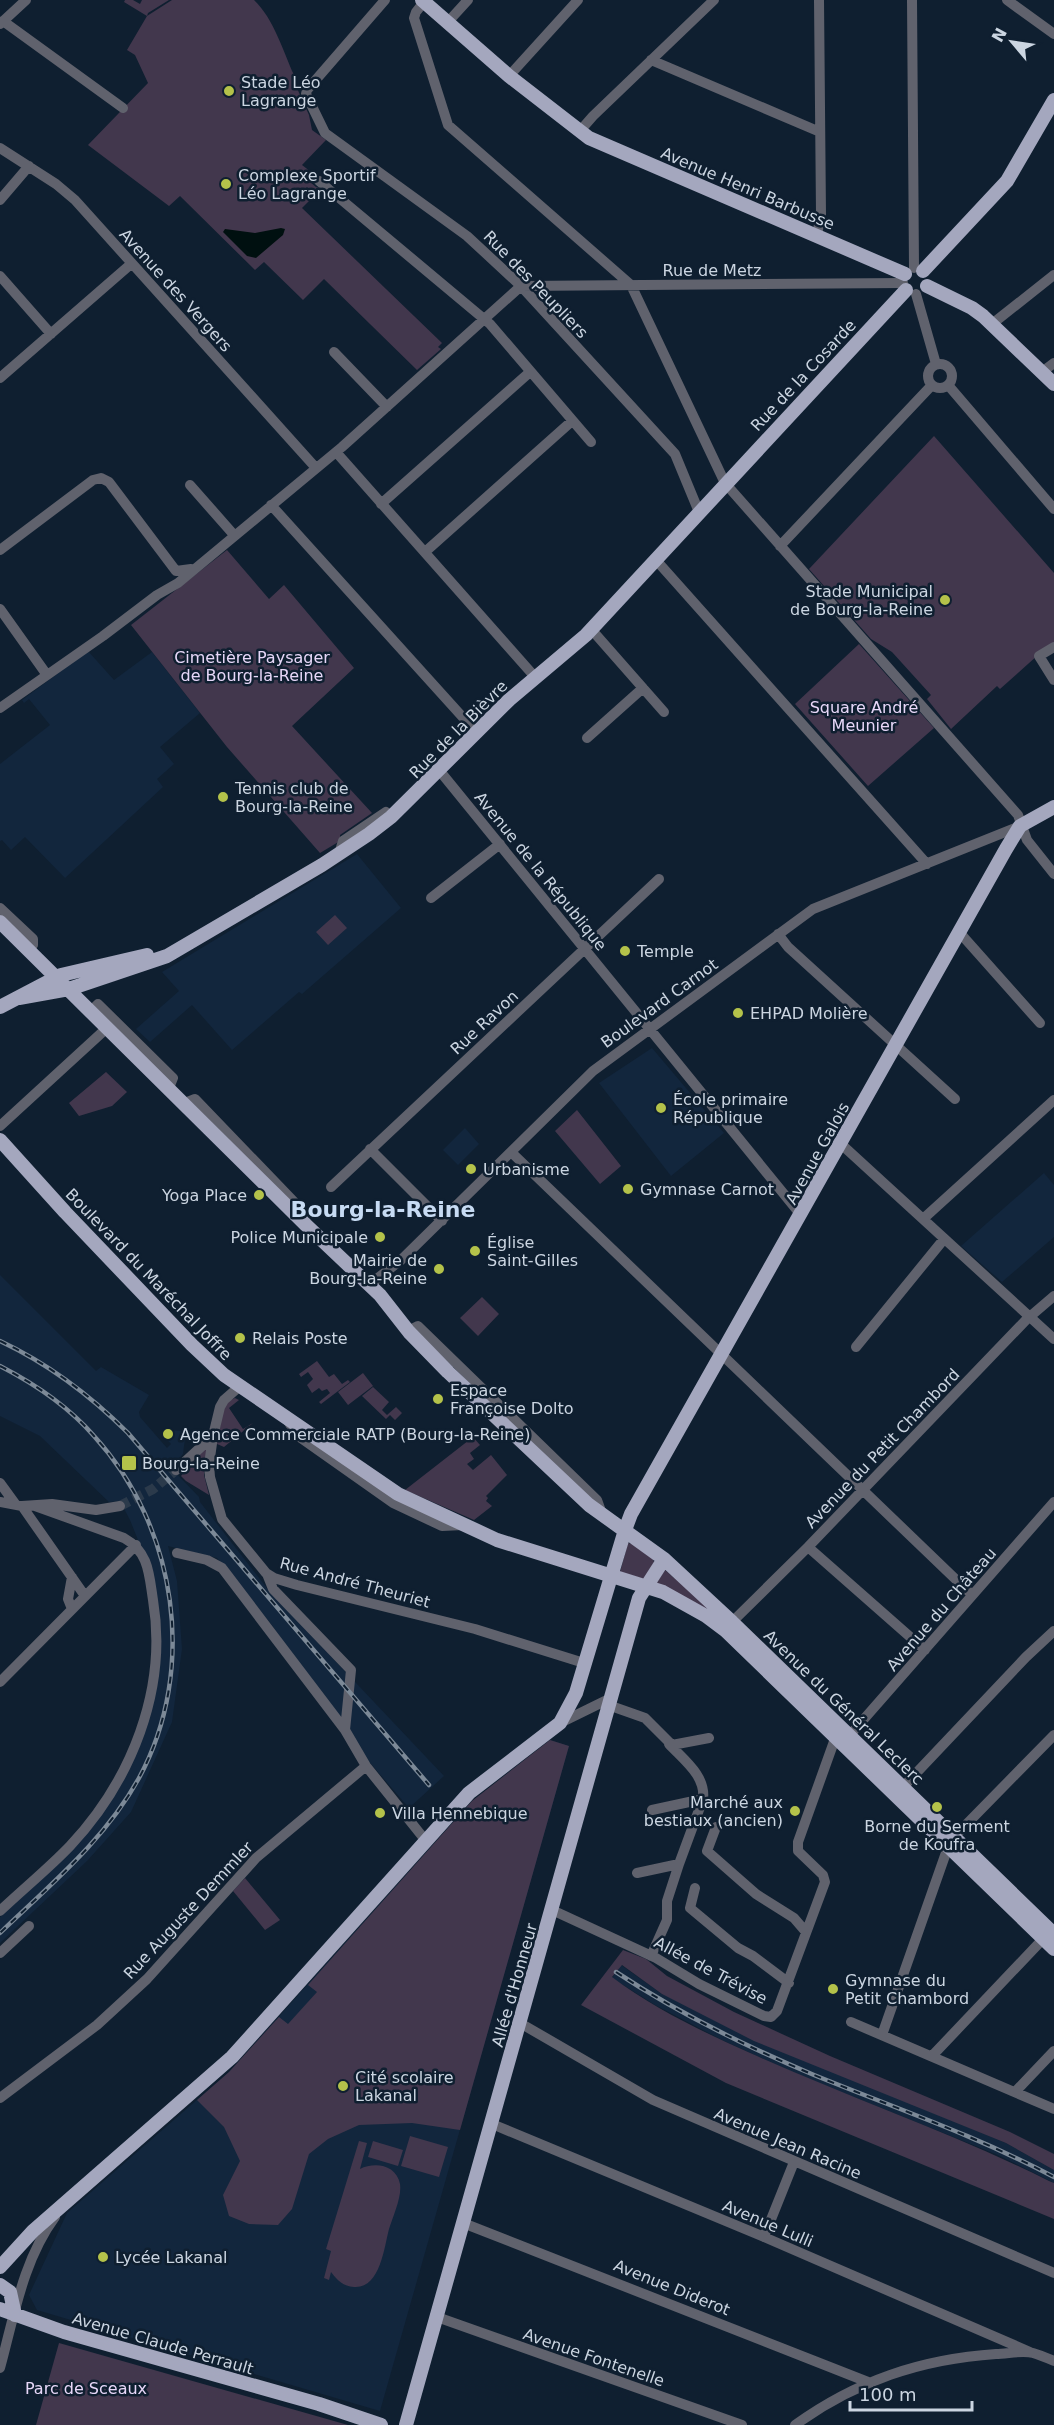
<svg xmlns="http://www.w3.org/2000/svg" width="1054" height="2425" font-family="'DejaVu Sans',sans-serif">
	<rect width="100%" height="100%" fill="#0f1f30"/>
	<path fill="#12263d" d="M88 651 114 680 152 652 200 713 160 747 174 764 157 779 163 787 65 878 25 837 11 850 2 840 0 841V764L50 725 29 699 24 703 22 700Z
		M357 854 401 908 302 994 299 992 232 1050 192 1005 150 1042 136 1029 179 991 162 972Z
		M652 1048 724 1133 671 1176 599 1083Z
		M465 1128 479 1144 458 1165 443 1150Z
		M1044 1173 1054 1185V1237L1002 1282 961 1246Z
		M0 1275 96 1371 101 1367 149 1395 139 1412 140 1417 167 1448 171 1444 163 1435 168 1430 186 1431 183 1454 171 1468 199 1497 200 1502 270 1592 444 1776 409 1808 365 1757 271 1624 217 1558 168 1546 177 1581 182 1649 172 1722 131 1812 87 1861 0 1943V1917L74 1846 111 1799 153 1698 150 1570 130 1520 120 1501 109 1502 40 1436 0 1416Z
		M550 1740 569 1746 380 2411 37 2310 29 2295 67 2213 229 2072 472 1801Z
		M621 1965 662 1994 886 2093 1006 2143 1054 2170V2183L998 2155 794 2073 722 2040 655 2005 612 1978Z"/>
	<path fill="#42374d" d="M125 0H133L140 4 142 0H169L148 13 147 16 172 0H254C274 19 283 51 294 75L292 77 309 115 312 130 326 140 302 165 315 175 310 182 316 187 322 188 302 208 442 343 438 347 441 349 417 370 324 279 303 300 264 262 255 270 180 196 169 206 88 145 148 83 135 55 127 50 147 16 124 2Z
		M934 436 1054 573V644L1038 655 1000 689 997 686 951 729 927 699 931 695 892 652 871 639 809 569Z
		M227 550 269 599 284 585 354 668 292 726 372 813 340 835V841L320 853 227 747 131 625Z
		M859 644 934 728 868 786 795 704Z
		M335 915 347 928 328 945 316 932Z
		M106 1072 127 1092 112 1106 79 1116 69 1103Z
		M577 1110 621 1166 600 1184 555 1131Z
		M482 1297 499 1314 478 1336 460 1318Z
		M317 1361 329 1377 334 1374 342 1384 348 1380 350 1382 321 1404 319 1402 330 1393 327 1389 322 1391 319 1388 312 1393 307 1385 313 1379 308 1372 301 1377 299 1374Z
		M363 1373 373 1386 348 1405 338 1392Z
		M373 1387 389 1402 382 1410 387 1415 396 1407 402 1413 395 1420 390 1415 386 1419 362 1396Z
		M235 1398 239 1400 229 1408 243 1429 253 1423 224 1447 217 1444 224 1403Z
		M473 1437 480 1445 470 1453 474 1459 467 1464 473 1470 491 1455 507 1475 486 1496 488 1498 486 1501 492 1506 474 1520 405 1490Z
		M205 1448 208 1452 204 1475 209 1495 186 1481 181 1476Z
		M628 1543 632 1544 653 1559 654 1562 644 1579 620 1572Z
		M665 1570 730 1626 656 1584Z
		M550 1740 569 1746 460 2130 412 2123 359 2125 328 2139 309 2154 292 2209 278 2225 249 2224 229 2216 223 2195 240 2161 224 2127 197 2100 229 2072 279 2017 288 2024 317 1992 308 1985 472 1801Z
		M245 1878 280 1920 265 1930 233 1891Z
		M623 1950 646 1959 667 1976 734 2012 830 2056 1010 2132 1054 2154V2170L1006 2143 754 2041 662 1994 622 1965 612 1977C653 2008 701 2031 748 2052 847 2097 951 2132 1049 2181L1054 2183V2219L726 2083 581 2005Z
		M410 2136 448 2147 439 2177 401 2166Z
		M359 2141 367 2143 360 2169C374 2162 396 2164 400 2184 402 2197 393 2216 389 2229 384 2248 380 2289 354 2287 343 2286 338 2281 331 2272L329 2280 324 2278 331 2251 326 2249Z
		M373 2141 403 2150 398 2166 368 2157Z
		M59 2343 348 2425H36Z"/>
	<path fill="#001010" d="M281 228 285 229 283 235 256 258 247 256 223 232 225 229 255 233Z"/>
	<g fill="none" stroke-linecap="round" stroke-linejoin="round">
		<path stroke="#2b3a4b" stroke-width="10" stroke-dasharray="10 5" stroke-linecap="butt" d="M120 1506 153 1489 176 1470"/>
		<path stroke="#60626d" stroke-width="10" d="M385 0 307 90 306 94 325 133 467 236 521 286 675 454 699 512
			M912 0 914 268
			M1007 0 1054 34
			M424 2 416 12 414 18 448 125 631 285 725 483 1018 815 1027 840 1054 874
			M3 21 123 108
			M447 23 468 0
			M0 24 26 0
			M651 60 820 132
			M509 76 578 0
			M579 132 593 116 714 0
			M0 148 56 184 75 200 316 468
			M319 181 490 324 591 442
			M0 200 29 166
			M817 235 821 214 819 0
			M0 276 51 334
			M521 286 903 283
			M916 294 936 364
			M992 324 1054 275
			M334 352 387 407
			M928 376a12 12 0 1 1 24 0a12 12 0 1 1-24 0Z
			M1042 372 1054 363
			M0 378 131 264
			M948 385 1054 509
			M336 452 535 677
			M190 485 234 535
			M381 504 530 372
			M271 505 477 733
			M780 546 932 385
			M0 550 93 480 101 478 109 482 176 571 191 569
			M425 552 572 421
			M656 560 927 864
			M0 609 47 675
			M591 629 664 712
			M1054 647 1039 656 1054 680
			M0 708 103 636 157 595 178 583 342 447 521 286
			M587 738 643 688
			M439 770 801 1215
			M339 854 343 841 386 812 391 817
			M431 898 500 844
			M0 908 33 939V945L29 950
			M960 933 1040 1023
			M778 934 788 947 955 1099
			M91 1011 98 1004 173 1078 169 1088
			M185 1103 195 1099 297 1205 299 1218
			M0 1126 108 1027
			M841 1144 1054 1339
			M370 1149 442 1221
			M511 1152 972 1595
			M331 1187 659 879
			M923 1219 1054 1100
			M369 1285 401 1260 593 1071 813 909 1020 826
			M408 1331 418 1326 597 1500 602 1514
			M856 1347 944 1239
			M240 1386 224 1400 220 1407 213 1436 209 1465 210 1477 222 1519 266 1573 274 1578 297 1585 475 1629 584 1663
			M288 1421 298 1436 393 1503 442 1526 463 1525
			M176 1470 213 1436
			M0 1483 16 1505
			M0 1502 22 1506 52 1504 96 1510 120 1506
			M22 1506 85 1596
			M808 1547 925 1650
			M177 1553 207 1560 222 1568 345 1730 366 1766 426 1841
			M267 1574 273 1589 351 1670 345 1730
			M72 1609 68 1599 72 1577
			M732 1622 808 1547 1026 1320 1054 1296
			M0 1682 136 1545
			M611 1706 645 1718 672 1745 709 1738
			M560 1723 613 1697
			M850 1735 1054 1502
			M903 1787 1026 1657 1054 1631
			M652 1810 703 1799C706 1776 684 1760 669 1744
			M716 1827 707 1851 756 1894 794 1918 806 1932
			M954 1837 1054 1735
			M637 1873 679 1864 703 1799
			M695 1888 690 1908 738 1948 753 1956 789 1983
			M552 1910 656 1958 699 1984 764 2016 771 2017 777 2011 825 1882 823 1875 798 1851V1842L836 1736
			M0 1911C23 1889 48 1869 70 1846 131 1781 168 1690 153 1600 149 1574 149 1552 124 1538L35 1506
			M0 1953 29 1926
			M651 1956 667 1920V1901L679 1864
			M851 2022 1054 2109
			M520 2023 653 2100 1054 2273
			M882 2035 948 1847
			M932 2056 1043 1939
			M1015 2092 1054 2051
			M0 2098 97 2025 147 1979 256 1858 366 1766
			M492 2124 764 2237 1030 2352
			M463 2223 868 2382
			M764 2237 794 2162
			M437 2317 742 2425
			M0 2368C14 2317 23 2260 55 2217
			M795 2425C856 2381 921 2359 996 2354 1007 2354 1022 2350 1033 2353 1040 2355 1047 2358 1054 2361"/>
		<path stroke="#a4a7be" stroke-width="14" d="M422 0 509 76 589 138 905 274
			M923 271 1007 181 1054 100
			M927 286 972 308 983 316 1054 384
			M0 922 306 1225 380 1295 409 1332 448 1372 589 1505 664 1559 732 1622 1054 1934
			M19 998 69 989 167 956 322 865 369 834 391 817 509 700 586 635 906 290
			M0 1007 61 975 147 955
			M0 1140 65 1212 192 1345 224 1375 398 1494 497 1540 663 1592 706 1616 726 1631 1054 1949
			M0 2267 33 2231 232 2057 469 1793 560 1723 576 1693 625 1530 631 1514 1006 849 1020 826 1054 807
			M0 2285 10 2292 15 2315
			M0 2309 64 2332 319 2404 381 2425
			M406 2425 639 1598 664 1559"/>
		<defs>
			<path id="rail" d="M0 1341C49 1364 90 1395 128 1433L429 1785
				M0 1366C35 1384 68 1406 94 1436 177 1527 198 1669 139 1778 105 1840 50 1885 0 1933
				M616 1972C678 2013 745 2046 814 2075 895 2108 977 2136 1054 2177"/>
		</defs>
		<use href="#rail" stroke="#7c8997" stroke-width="4.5"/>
		<use href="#rail" stroke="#0f1f30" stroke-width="2" stroke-dasharray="7" stroke-linecap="butt"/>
	</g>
	<g fill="#b4c24a" stroke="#0f1f30" stroke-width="2">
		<circle cx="229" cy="91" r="6"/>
		<circle cx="226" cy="184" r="6"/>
		<circle cx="945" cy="600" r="6"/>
		<circle cx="223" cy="797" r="6"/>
		<circle cx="625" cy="951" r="6"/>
		<circle cx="738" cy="1013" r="6"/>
		<circle cx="661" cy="1108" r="6"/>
		<circle cx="471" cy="1169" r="6"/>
		<circle cx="628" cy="1189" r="6"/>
		<circle cx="259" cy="1195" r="6"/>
		<circle cx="380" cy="1237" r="6"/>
		<circle cx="475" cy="1251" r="6"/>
		<circle cx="439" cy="1269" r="6"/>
		<circle cx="240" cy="1338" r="6"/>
		<circle cx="438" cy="1399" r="6"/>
		<circle cx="168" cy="1434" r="6"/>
		<rect x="121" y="1455" width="16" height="16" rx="3"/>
		<circle cx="937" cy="1807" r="6"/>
		<circle cx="795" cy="1811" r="6"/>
		<circle cx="380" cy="1813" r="6"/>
		<circle cx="833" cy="1989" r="6"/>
		<circle cx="343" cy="2086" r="6"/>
		<circle cx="103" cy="2257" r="6"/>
	</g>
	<g text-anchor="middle" stroke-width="5" stroke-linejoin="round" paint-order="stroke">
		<g font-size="16" fill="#cbd5e1" stroke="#0f1f30" text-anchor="start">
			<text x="241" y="88">Stade Léo<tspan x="241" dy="18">Lagrange</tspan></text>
			<text x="238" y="181">Complexe Sportif<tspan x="238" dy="18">Léo Lagrange</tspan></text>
			<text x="933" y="597" text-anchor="end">Stade Municipal<tspan x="933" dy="18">de Bourg-la-Reine</tspan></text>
			<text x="235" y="794">Tennis club de<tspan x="235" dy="18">Bourg-la-Reine</tspan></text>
			<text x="637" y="957">Temple</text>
			<text x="750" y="1019">EHPAD Molière</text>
			<text x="673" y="1105">École primaire<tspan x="673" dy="18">République</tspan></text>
			<text x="483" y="1175">Urbanisme</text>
			<text x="640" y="1195">Gymnase Carnot</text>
			<text x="247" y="1201" text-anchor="end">Yoga Place</text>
			<text x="368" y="1243" text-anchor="end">Police Municipale</text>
			<text x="487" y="1248">Église<tspan x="487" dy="18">Saint-Gilles</tspan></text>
			<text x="427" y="1266" text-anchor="end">Mairie de<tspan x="427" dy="18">Bourg-la-Reine</tspan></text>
			<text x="252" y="1344">Relais Poste</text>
			<text x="450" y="1396">Espace<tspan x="450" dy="18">Françoise Dolto</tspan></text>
			<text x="180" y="1440">Agence Commerciale RATP (Bourg-la-Reine)</text>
			<text x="142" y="1469">Bourg-la-Reine</text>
			<text x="783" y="1808" text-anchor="end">Marché aux<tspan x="783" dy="18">bestiaux (ancien)</tspan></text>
			<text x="392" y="1819">Villa Hennebique</text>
			<text x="937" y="1832" text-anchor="middle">Borne du Serment<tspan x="937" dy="18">de Koufra</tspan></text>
			<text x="845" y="1986">Gymnase du<tspan x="845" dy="18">Petit Chambord</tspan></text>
			<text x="355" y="2083">Cité scolaire<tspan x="355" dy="18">Lakanal</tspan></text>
			<text x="115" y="2263">Lycée Lakanal</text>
		</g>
		<g font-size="16" fill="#cbd5e1" stroke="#0f1f30">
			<text transform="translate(748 188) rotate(23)" y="6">Avenue Henri Barbusse</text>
			<text x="712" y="276">Rue de Metz</text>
			<text transform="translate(536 284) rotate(46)" y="6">Rue des Peupliers</text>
			<text transform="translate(176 290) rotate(48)" y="6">Avenue des Vergers</text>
			<text transform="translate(803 375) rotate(-47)" y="6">Rue de la Cosarde</text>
			<text transform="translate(458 729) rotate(-45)" y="6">Rue de la Bièvre</text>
			<text transform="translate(541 871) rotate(51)" y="6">Avenue de la République</text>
			<text transform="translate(659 1003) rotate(-36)" y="6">Boulevard Carnot</text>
			<text transform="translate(484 1022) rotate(-43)" y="6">Rue Ravon</text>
			<text transform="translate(817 1153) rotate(-61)" y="6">Avenue Galois</text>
			<text transform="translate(149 1274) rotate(46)" y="6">Boulevard du Maréchal Joffre</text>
			<text transform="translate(882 1448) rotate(-46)" y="6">Avenue du Petit Chambord</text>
			<text transform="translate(355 1582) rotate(15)" y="6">Rue André Theuriet</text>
			<text transform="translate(941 1609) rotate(-49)" y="6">Avenue du Château</text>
			<text transform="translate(844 1707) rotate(44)" y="6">Avenue du Général Leclerc</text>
			<text transform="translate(188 1910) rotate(-47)" y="6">Rue Auguste Demmler</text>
			<text transform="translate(711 1970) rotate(28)" y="6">Allée de Trévise</text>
			<text transform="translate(514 1985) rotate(-74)" y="6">Allée d'Honneur</text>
			<text transform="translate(788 2143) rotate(23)" y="6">Avenue Jean Racine</text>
			<text transform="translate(768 2223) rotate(23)" y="6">Avenue Lulli</text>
			<text transform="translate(672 2287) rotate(22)" y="6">Avenue Diderot</text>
			<text transform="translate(163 2343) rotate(16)" y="6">Avenue Claude Perrault</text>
			<text transform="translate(594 2357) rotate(19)" y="6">Avenue Fontenelle</text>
		</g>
		<g font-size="16" fill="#e7d7f8" stroke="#0f1f30">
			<text x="252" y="663">Cimetière Paysager<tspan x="252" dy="18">de Bourg-la-Reine</tspan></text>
			<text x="864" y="713">Square André<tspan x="864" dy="18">Meunier</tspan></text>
			<text x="86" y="2394">Parc de Sceaux</text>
		</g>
		<g font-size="22" font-weight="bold" fill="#c7dbf3" stroke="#0f1f30">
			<text x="383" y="1217">Bourg-la-Reine</text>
		</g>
	</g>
	<g transform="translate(1012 42) rotate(299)" stroke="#0f1f30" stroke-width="4.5" paint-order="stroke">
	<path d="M0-4.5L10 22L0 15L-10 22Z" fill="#cbd5e1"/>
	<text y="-9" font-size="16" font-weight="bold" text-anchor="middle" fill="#cbd5e1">N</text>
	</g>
	<path d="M850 2401v9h122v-9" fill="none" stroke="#cbd5e1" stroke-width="3"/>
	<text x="859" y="2401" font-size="18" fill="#cbd5e1" stroke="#0f1f30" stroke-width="4.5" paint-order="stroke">100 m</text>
</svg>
